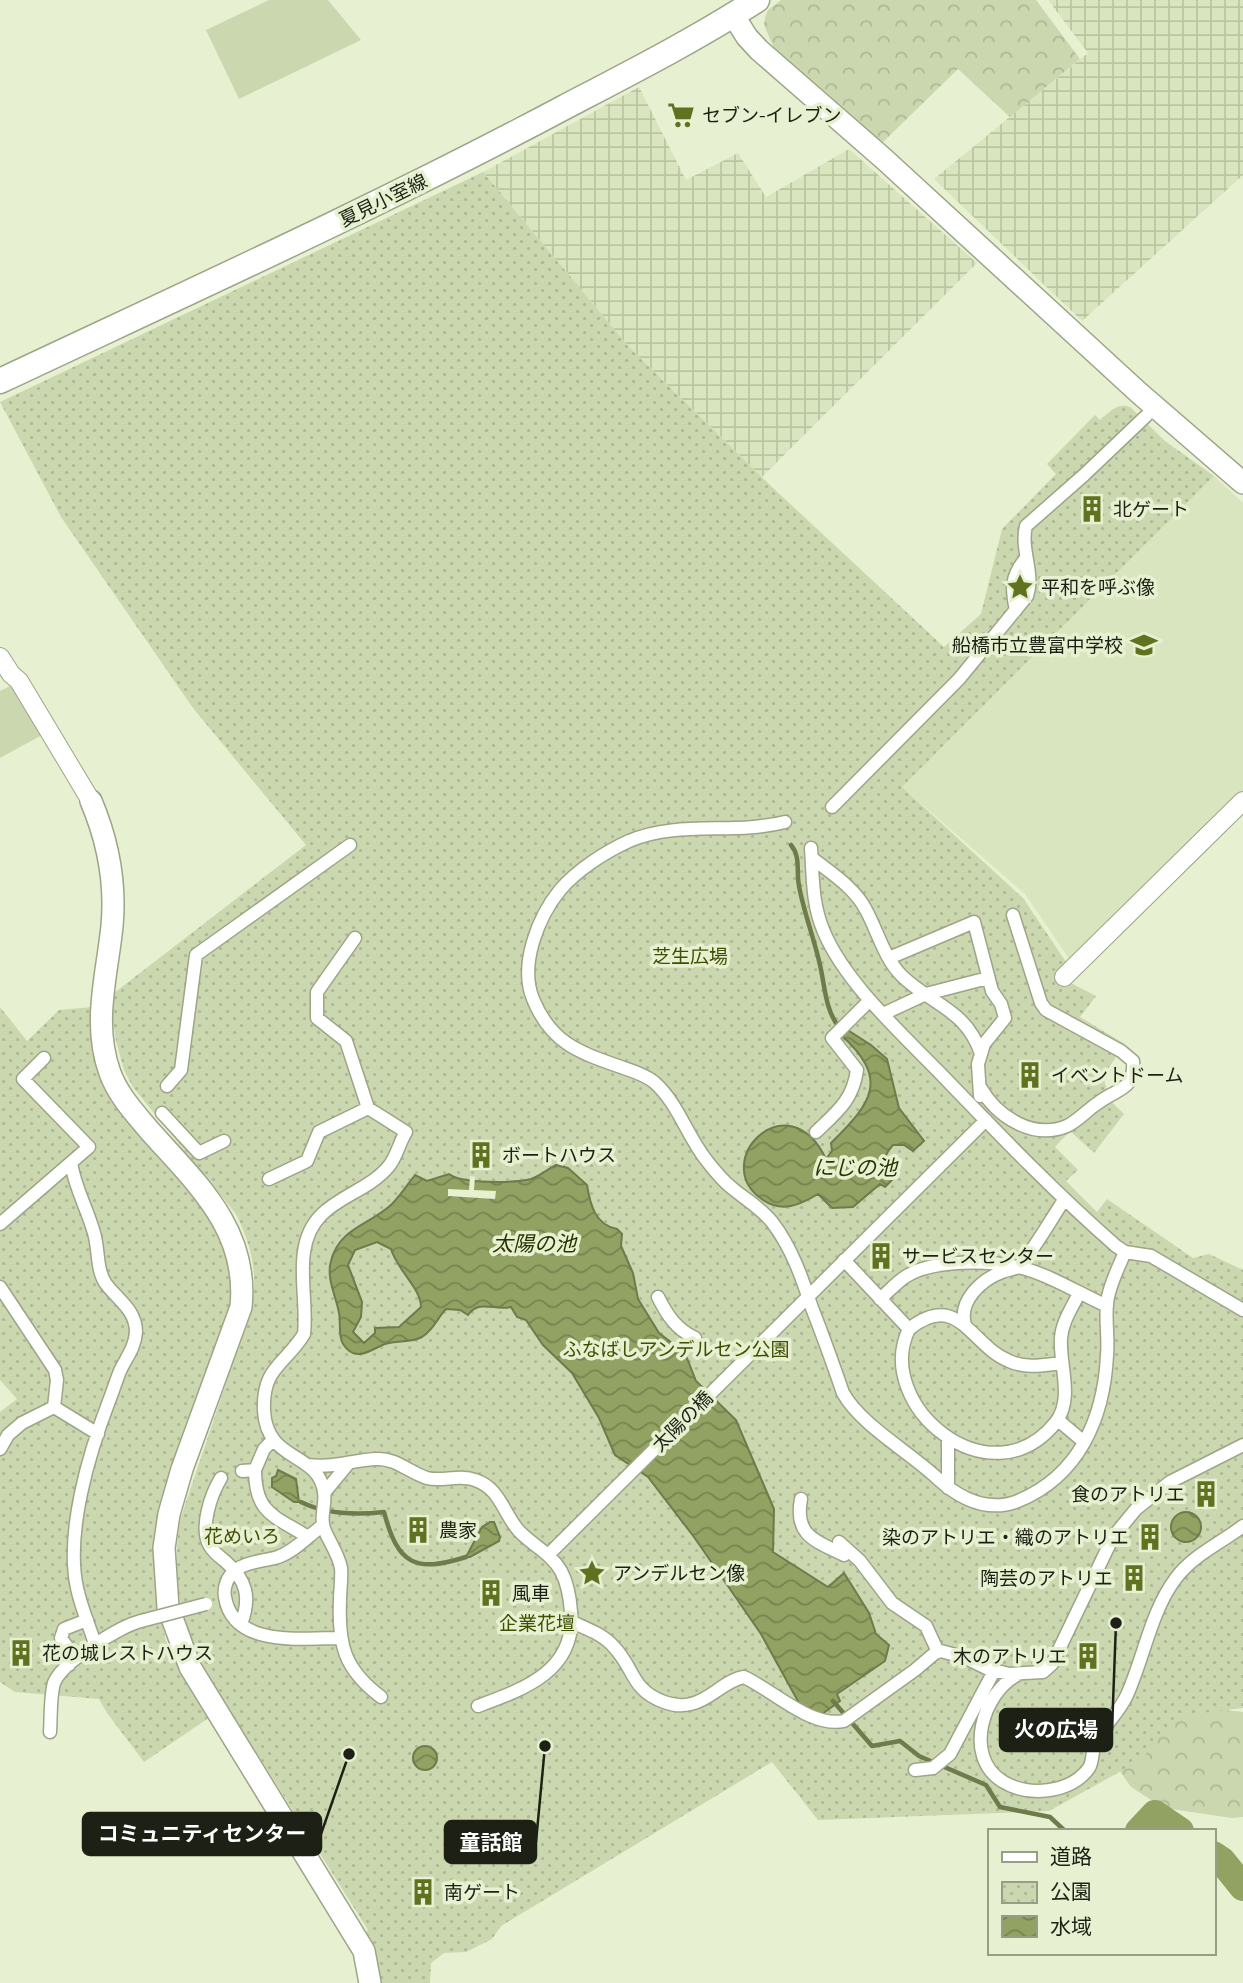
<svg xmlns="http://www.w3.org/2000/svg" width="1243" height="1983" font-family="Karla,'Noto Sans JP',sans-serif">
	<defs>
		<pattern id="industrial-grid" width="8" height="8" patternUnits="userSpaceOnUse" patternTransform="scale(1.75)"><rect width="8" height="8" fill="#d9e5be"/><path d="M0 4h8M4 0v8" fill="none" stroke="#bac4a2"/></pattern>
		<pattern id="forest-crowns" width="20" height="18" patternUnits="userSpaceOnUse" patternTransform="scale(1.75)"><rect width="20" height="18" fill="#cbd7af"/><path d="M2 6a3 3 0 1 1 6 0M12 15a3 3 0 1 1 6 0" fill="none" stroke="#aeb896"/></pattern>
		<pattern id="park-dots" width="8" height="8" patternUnits="userSpaceOnUse" patternTransform="scale(1.75)"><rect width="8" height="8" fill="#cbd7af"/><path d="M2 2h.1M6 6h.1" fill="none" stroke="#aeb896" stroke-width="1.8" stroke-linecap="round"/></pattern>
		<pattern id="water-waves" width="16" height="10" patternUnits="userSpaceOnUse" patternTransform="scale(1.75)"><rect width="16" height="10" fill="#91a262"/><path d="M0 5q4-4 8 0t8 0" fill="none" stroke="#768450"/></pattern>
	</defs>
	<rect width="100%" height="100%" fill="#e7f1d1"/>
	<path fill="#d9e5be" d="M1214 476 1243 503V792L1072 963 1025 894 902 787Z"/>
	<path fill="url(#industrial-grid)" d="M1048 0H1243V175L1082 321 934 179 1088 53Z
		M639 87 686 180 738 153 766 197 849 149 977 263 762 477 629 347 483 172Z"/>
	<path fill="#cbd7af" d="M269 0H328L361 40 239 99 206 30Z
		M16 683 44 734 0 758V691Z"/>
	<path fill="url(#forest-crowns)" d="M781 0H1036L1080 59 1010 117 958 69 882 143 774 48 764 25 765 17 768 10Z
		M1201 1707 1243 1712V1817L1232 1818 1164 1808 1131 1787 1102 1746 1112 1712Z"/>
	<path fill="url(#park-dots)" d="M483 172 629 347 772 487 944 647 981 614 1002 529 1056 474 1047 464 1095 415 1100 420C1110 412 1117 402 1130 407L1165 441 1214 476 902 787 1023 898 1068 965 1067 981 1096 996 1080 1017 1125 1044 1103 1076 1110 1100 1124 1114 1094 1153 1070 1131 1055 1147 1078 1170 1066 1181 1097 1212 1107 1199 1193 1258 1209 1254 1243 1270V1708L1176 1716 1141 1760 1049 1811 818 1820 772 1762 501 1926 492 1939 466 1952 444 1953 431 1963 430 1983H382L374 1948 365 1933 368 1930 200 1663C178 1616 171 1567 181 1517L251 1309C259 1274 251 1245 236 1214L132 1086 124 1070 116 1041 113 1022 114 993 306 845 193 708 61 517 0 402Z
		M0 1007 27 1041 59 1010 92 1007 94 1044 203 1205 227 1246 235 1295 158 1598 165 1638 171 1653 210 1717 144 1762 107 1713 99 1699 15 1692 0 1682V1412L17 1399 0 1380Z"/>
	<path fill="url(#water-waves)" stroke="#6e7b4b" stroke-width="2" fill-rule="evenodd" d="M846 1029 871 1045 887 1059 899 1108 924 1141 913 1151 904 1145H893C881 1158 883 1166 893 1179L885 1187 880 1184 853 1207 832 1208 818 1194C800 1205 782 1213 763 1200 707 1163 788 1079 826 1159L832 1151 831 1143C872 1103 890 1079 841 1035Z
		M556 1165 568 1168 587 1185C590 1204 595 1225 617 1229L622 1234 621 1246 633 1273 638 1299 659 1333 685 1353 696 1381 736 1420 774 1509 773 1552 828 1587 844 1573 869 1613 876 1634 889 1645 885 1661 837 1694 840 1701 810 1723 761 1634 694 1537 648 1477 615 1455 599 1418 572 1373 543 1345 526 1320 517 1317 511 1307C494 1311 480 1299 468 1315L460 1310 446 1309C437 1318 434 1330 422 1337 411 1343 397 1340 385 1344 371 1349 356 1364 343 1344 338 1336 341 1323 339 1313 336 1296 326 1278 331 1261 339 1228 370 1225 392 1204 400 1196 408 1184 415 1175L427 1181 449 1174C462 1184 515 1183 531 1179 540 1176 548 1169 556 1165ZM377 1242 391 1249C397 1270 421 1288 421 1307L399 1327 375 1328V1333L364 1343 353 1332 361 1317 362 1302 348 1265 355 1250Z
		M278 1470 296 1479 299 1502H294L272 1487V1478L276 1476Z
		M1171 1527a15 15 0 1 1 30 0a15 15 0 1 1-30 0Z
		M490 1522H494L500 1537 499 1541 470 1557H466L482 1527Z
		M413 1758a12 12 0 1 1 24 0a12 12 0 1 1-24 0Z"/>
	<path fill="#e7f1d1" d="M470 1176 475 1177 474 1190 496 1191 495 1199 448 1196V1189L469 1190Z"/>
	<g fill="none" stroke-linecap="round" stroke-linejoin="round">
		<path stroke="#6e7b4b" stroke-width="4.5" d="M791 845C801 857 796 871 799 886 804 913 814 938 820 965 825 986 825 1010 839 1027
			M301 1502C325 1514 357 1515 384 1512 398 1565 415 1573 466 1557
			M833 1701 872 1746 900 1741 919 1756 986 1785 1000 1807 1050 1817 1065 1831"/>
		<path stroke="#91a262" stroke-width="28" d="M1139 1831 1155 1814 1180 1831
			M1213 1855 1222 1861 1243 1887"/>
		<defs>
			<path id="pedestrian" d="M1016 610C1011 588 1011 576 1026 558
				M832 807 959 679 1027 596C1035 573 1020 550 1026 526L1084 475 1146 416
				M785 822C734 835 679 820 629 841 605 852 577 870 560 890 538 917 519 965 533 999 551 1043 578 1052 621 1067 632 1071 644 1074 654 1082 678 1103 687 1136 707 1161 714 1170 723 1181 732 1188 745 1199 761 1208 772 1222 792 1248 802 1278 812 1308 823 1336 833 1364 843 1393 861 1425 908 1451 937 1478 960 1499 987 1513 1018 1501 1079 1476 1104 1418 1107 1355 1109 1336 1104 1316 1108 1297 1111 1282 1119 1266 1125 1252
				M811 848C813 877 812 905 824 932 845 982 900 1032 938 1071 996 1131 1053 1191 1116 1246L1125 1252 1151 1256 1243 1310
				M812 858C831 873 855 888 866 910 878 932 884 958 902 976 932 1005 967 1010 981 1054
				M355 938 317 992V1018L346 1041 368 1108
				M889 958 974 922 992 991 1001 1004 1005 1018 984 1044 978 1064 980 1096
				M883 1014 926 994 988 978
				M167 1086 181 1070 196 955 350 845
				M980 1087C997 1117 1033 1140 1067 1126 1079 1120 1087 1110 1098 1103 1117 1088 1135 1091 1133 1061L1121 1051 1046 1010 1041 1003 1013 915
				M162 1113 199 1153 224 1141
				M816 1132C837 1112 853 1100 857 1070L832 1038 870 1000
				M71 1163C75 1188 87 1208 94 1233 99 1249 96 1270 106 1284 118 1300 136 1310 136 1332 135 1348 126 1358 120 1371 116 1381 113 1391 109 1401 89 1453 65 1533 77 1588 81 1607 89 1625 95 1644
				M269 1179 307 1161 319 1132 368 1108 406 1132C399 1143 397 1156 389 1166 362 1199 311 1198 304 1252 300 1278 307 1307 304 1334 285 1365 262 1367 264 1411 267 1463 318 1451 324 1492 326 1503 321 1514 323 1524 324 1535 338 1551 341 1568 342 1578 340 1590 340 1600 338 1645 344 1669 381 1697
				M0 1224 89 1147 23 1079 44 1058
				M844 1260 909 1329
				M0 1287 55 1370 57 1380 54 1407 22 1423 8 1435 0 1449
				M658 1297C667 1315 676 1329 695 1338
				M880 1299C888 1292 896 1283 905 1277 932 1259 991 1260 1022 1268 1048 1274 1082 1295 1107 1306
				M965 1325C958 1301 981 1280 1002 1272 1008 1269 1017 1270 1021 1264 1037 1245 1050 1221 1064 1200
				M1062 1363C1044 1365 1026 1369 1009 1361 970 1345 959 1290 909 1329 872 1405 991 1504 1056 1422 1074 1398 1059 1365 1061 1338 1062 1322 1072 1308 1079 1293
				M54 1407 98 1434
				M1058 1420 1084 1442
				M948 1438V1488
				M308 1465C337 1468 351 1460 377 1459 396 1458 410 1473 427 1478 442 1482 459 1474 475 1480 500 1488 503 1513 519 1531 532 1545 551 1553 561 1571 568 1584 570 1598 571 1612 576 1671 524 1689 478 1706
				M255 1470 264 1449 273 1440
				M242 1471 255 1470C255 1514 275 1516 308 1537
				M221 1478C211 1494 199 1529 210 1546 213 1552 220 1557 225 1561 247 1580 251 1598 241 1624
				M324 1493 348 1464
				M801 1499C794 1536 816 1541 844 1555
				M322 1526C308 1536 295 1551 278 1557 265 1561 249 1561 237 1569 228 1575 223 1587 225 1597 233 1648 303 1638 340 1638
				M839 1542 860 1561 892 1603 926 1626 938 1652
				M548 1555 986 1120
				M572 1622C587 1629 603 1634 614 1647 635 1669 631 1690 664 1702 672 1705 683 1706 691 1704 710 1700 725 1680 744 1677 774 1691 811 1728 844 1721L915 1670 935 1653 941 1651 966 1658 986 1668 1009 1674 1043 1672 1052 1664 1113 1537 1136 1509 1170 1482 1243 1445
				M69 1665 70 1651 61 1638 64 1629 87 1620
				M1017 1675C983 1693 963 1756 1002 1781 1027 1797 1070 1794 1089 1768 1093 1762 1092 1751 1095 1743 1102 1727 1119 1713 1127 1695 1144 1657 1151 1611 1176 1578 1193 1555 1221 1543 1243 1526
				M50 1732C51 1717 50 1697 54 1683 62 1662 120 1626 141 1621
				M915 1770 933 1768 950 1754 994 1671"/>
			<path id="minor" d="M0 657 11 674 19 681 91 801
				M1064 977 1243 801"/>
			<path id="tertiary" d="M733 15 747 37 759 50 884 159 1138 392 1243 483
				M91 801C108 841 116 883 112 926 107 976 92 1023 110 1073 118 1095 134 1112 149 1130 196 1183 249 1229 241 1307L182 1469 169 1514 164 1548 168 1607 190 1667 364 1951 370 1983"/>
			<path id="secondary" d="M0 381C189 292 379 206 563 108 628 74 695 40 757 0"/>
		</defs>
		<use href="#pedestrian" stroke="#9ca587" stroke-width="15"/>
		<use href="#minor" stroke="#9ca587" stroke-width="20"/>
		<use href="#tertiary" stroke="#9ca587" stroke-width="24"/>
		<use href="#secondary" stroke="#9ca587" stroke-width="27"/>
		<use href="#pedestrian" stroke="#fff" stroke-width="12"/>
		<use href="#minor" stroke="#fff" stroke-width="18"/>
		<use href="#tertiary" stroke="#fff" stroke-width="21"/>
		<use href="#secondary" stroke="#fff" stroke-width="24"/>
		<defs>
			<path id="pedestrian-bridge" d="M141 1621 206 1604"/>
		</defs>
		<use href="#pedestrian-bridge" stroke="#9ca587" stroke-width="15" stroke-linecap="butt"/>
		<use href="#pedestrian-bridge" stroke="#fff" stroke-width="12"/>
	</g>
	<defs>
		<symbol id="supermarket-bare" viewBox="-9 -9 18 18"><path d="M-6-5.5h2.5l.6 2H6L4.5 2H-2.5L-4.4-4H-6ZM-1.5 3.2a1.3 1.3 0 1 0 .1 0ZM3 3.2a1.3 1.3 0 1 0 .1 0Z" fill="#607220" stroke="#e7f1d1" stroke-width="2.5" paint-order="stroke"/></symbol>
		<symbol id="building-bare" viewBox="-9 -9 18 18"><path d="M-4-6H4V6H1V3H-1V6H-4ZM-2.5-4.3h1.7v1.8h-1.7ZM.8-4.3h1.7v1.8H.8ZM-2.5-1h1.7V.8h-1.7ZM.8-1h1.7V.8H.8Z" fill="#607220" stroke="#e7f1d1" stroke-width="2.5" paint-order="stroke"/></symbol>
		<symbol id="sight-bare" viewBox="-9 -9 18 18"><path d="M0-6L1.8-2.2L6-1.7L2.9 1.2L3.7 5.4L0 3.3L-3.7 5.4L-2.9 1.2L-6-1.7L-1.8-2.2Z" fill="#607220" stroke="#e7f1d1" stroke-width="2.5" paint-order="stroke"/></symbol>
		<symbol id="school-bare" viewBox="-9 -9 18 18"><path d="M0-5L7-2L0 1L-7-2ZM-4 1L0 2.5L4 1V4Q0 6-4 4Z" fill="#607220" stroke="#e7f1d1" stroke-width="2.5" paint-order="stroke"/></symbol>
	</defs>
	<g fill-rule="evenodd">
		<use href="#supermarket-bare" x="662" y="96" width="38" height="38"/>
		<use href="#building-bare" x="1073" y="490" width="38" height="38"/>
		<use href="#sight-bare" x="1001" y="568" width="38" height="38"/>
		<use href="#school-bare" x="1125" y="626" width="38" height="38"/>
		<use href="#building-bare" x="1011" y="1056" width="38" height="38"/>
		<use href="#building-bare" x="462" y="1136" width="38" height="38"/>
		<use href="#building-bare" x="862" y="1237" width="38" height="38"/>
		<use href="#building-bare" x="1187" y="1475" width="38" height="38"/>
		<use href="#building-bare" x="399" y="1511" width="38" height="38"/>
		<use href="#building-bare" x="1131" y="1518" width="38" height="38"/>
		<use href="#sight-bare" x="573" y="1554" width="38" height="38"/>
		<use href="#building-bare" x="1115" y="1559" width="38" height="38"/>
		<use href="#building-bare" x="472" y="1574" width="38" height="38"/>
		<use href="#building-bare" x="2" y="1634" width="38" height="38"/>
		<use href="#building-bare" x="1069" y="1637" width="38" height="38"/>
		<use href="#building-bare" x="404" y="1873" width="38" height="38"/>
	</g>
	<g text-anchor="middle" stroke-width="7" stroke-linejoin="round" paint-order="stroke">
		<g font-size="19" fill="#1d2115" stroke="#e7f1d1" text-anchor="start">
			<text x="702" y="122">セブン-イレブン</text>
			<text x="1113" y="516">北ゲート</text>
			<text x="1041" y="594">平和を呼ぶ像</text>
			<text x="1123" y="652" text-anchor="end">船橋市立豊富中学校</text>
			<text x="1051" y="1082">イベントドーム</text>
			<text x="502" y="1162">ボートハウス</text>
			<text x="902" y="1263">サービスセンター</text>
			<text x="1185" y="1501" text-anchor="end">食のアトリエ</text>
			<text x="439" y="1537">農家</text>
			<text x="1129" y="1544" text-anchor="end">染のアトリエ・織のアトリエ</text>
			<text x="613" y="1580">アンデルセン像</text>
			<text x="1113" y="1585" text-anchor="end">陶芸のアトリエ</text>
			<text x="512" y="1600">風車</text>
			<text x="42" y="1660">花の城レストハウス</text>
			<text x="1067" y="1663" text-anchor="end">木のアトリエ</text>
			<text x="444" y="1899">南ゲート</text>
		</g>
		<g font-size="19" fill="#1d2115" stroke="#e7f1d1">
			<text transform="translate(383 200) rotate(-26)" y="7">夏見小室線</text>
			<text transform="translate(682 1421) rotate(-45)" y="7">太陽の橋</text>
		</g>
		<g font-size="19" fill="#404e00" stroke="#e7f1d1">
			<text x="690" y="963">芝生広場</text>
			<text x="676" y="1356">ふなばしアンデルセン公園</text>
			<text x="242" y="1543">花めいろ</text>
			<text x="537" y="1630">企業花壇</text>
		</g>
		<g font-size="21" font-style="italic" fill="#293300" stroke="#e7f1d1">
			<text x="855" y="1175">にじの池</text>
			<text x="534" y="1251">太陽の池</text>
		</g>
	</g>
	<path fill="none" stroke="#1d2115" stroke-width="2.5" d="M1116 1623L1112 1730M349 1754L321 1834M545 1746L536 1842"/>
	<g fill="#1d2115" stroke="#e7f1d1" stroke-width="2.5">
		<circle cx="1116" cy="1623" r="7"/>
		<circle cx="349" cy="1754" r="7"/>
		<circle cx="545" cy="1746" r="7"/>
	</g>
	<g fill="#1d2115" stroke="#1d2115" stroke-width="2.5">
		<rect x="1000" y="1709" width="112" height="42" rx="7"/>
		<rect x="83" y="1813" width="238" height="42" rx="7"/>
		<rect x="445" y="1821" width="91" height="42" rx="7"/>
	</g>
	<g font-size="21" text-anchor="middle" font-weight="bold" fill="#fff">
		<text x="1056" y="1737">火の広場</text>
		<text x="202" y="1841">コミュニティセンター</text>
		<text x="491" y="1850">童話館</text>
	</g>
	<rect x="988" y="1829" width="228" height="126" fill="#e7f1d1" stroke="#969e86" stroke-width="2"/>
	<rect x="1002" y="1852" width="35" height="10" fill="#ffffff" stroke="#969e86" stroke-width="2"/>
	<text x="1050" y="1864" font-size="21" fill="#1d2115">道路</text>
	<rect x="1002" y="1882" width="35" height="21" fill="url(#park-dots)" stroke="#969e86" stroke-width="2"/>
	<text x="1050" y="1899" font-size="21" fill="#1d2115">公園</text>
	<rect x="1002" y="1916" width="35" height="21" fill="url(#water-waves)" stroke="#969e86" stroke-width="2"/>
	<text x="1050" y="1934" font-size="21" fill="#1d2115">水域</text>
</svg>
